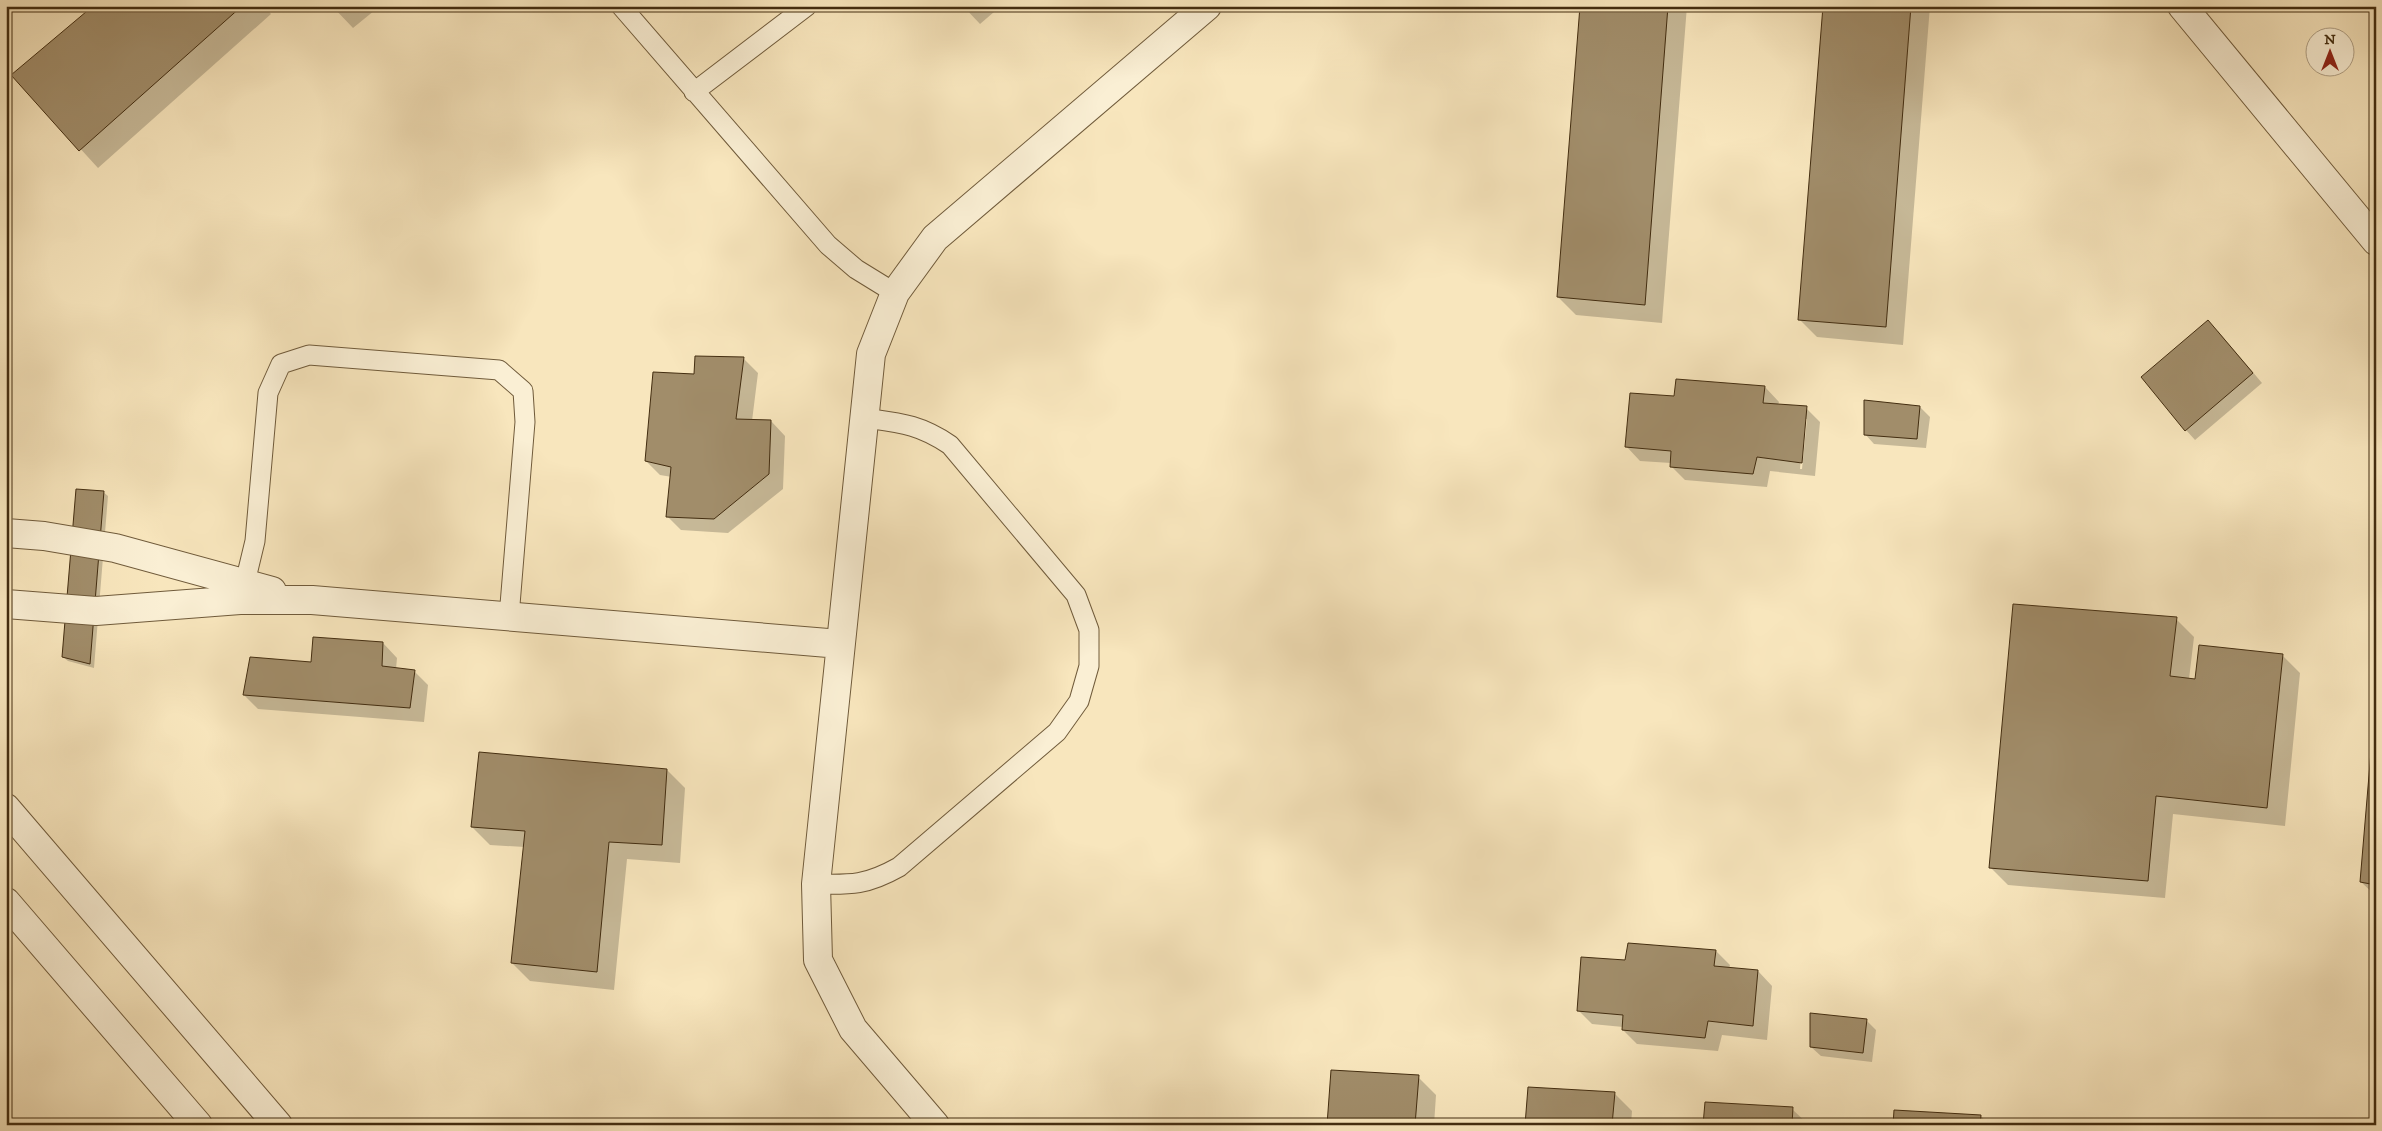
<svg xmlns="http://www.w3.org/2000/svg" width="2382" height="1131" font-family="'IM FELL DW Pica',serif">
	<rect width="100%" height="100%" fill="#f8e6bd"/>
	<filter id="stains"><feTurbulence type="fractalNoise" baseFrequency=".004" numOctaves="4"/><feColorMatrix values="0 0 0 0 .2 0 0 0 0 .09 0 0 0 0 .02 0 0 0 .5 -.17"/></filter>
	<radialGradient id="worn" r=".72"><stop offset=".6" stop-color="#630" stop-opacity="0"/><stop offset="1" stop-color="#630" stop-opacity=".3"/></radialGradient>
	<path fill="#0003" fill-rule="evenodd" d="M95 6H264L271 14 98 168 13 75Z
		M332 6H380L353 28Z
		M963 6H1001L980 24Z
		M1581 6H1687L1662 323 1576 315 1558 297Z
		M1824 6H1930L1903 345 1817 337 1799 319Z
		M2218 331 2262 383 2195 440 2186 430Z
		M696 357 744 359 758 373 752 421H771L785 436 783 489 728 533 681 530 667 516 672 477 660 475 646 461 695 376Z
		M1765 387 1779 402 1778 405 1806 408 1820 422 1815 476 1770 471 1767 487 1685 480 1671 466V463L1640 461 1626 446 1675 397ZM1804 419H1807L1802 469H1800Z
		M1920 407 1930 417 1926 448 1874 444 1865 434Z
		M103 492 108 496 94 668 68 661 63 657Z
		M2176 619 2194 637 2189 679 2196 680 2282 655 2300 673 2285 826 2173 814 2165 898 2008 885 1990 867Z
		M383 643 397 658 396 669 414 671 428 685 424 722 258 709 244 695Z
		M2376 707V896L2361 882Z
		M667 770 685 788 680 863 627 859 614 990 530 981 512 963 525 847 490 845 472 827Z
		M1716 951 1730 965 1729 969 1758 971 1772 986 1767 1040 1722 1035 1718 1051 1637 1044 1623 1030V1027L1592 1024 1578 1010 1626 961Z
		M1866 1020 1876 1030 1872 1062 1821 1056 1811 1047Z
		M1418 1077 1436 1095 1434 1125H1328Z
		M1614 1093 1632 1111 1631 1125H1526Z
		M1792 1109 1809 1125H1705Z
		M1981 1116 1989 1125H1894Z"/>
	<path fill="#a18d6a" stroke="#432d10" d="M93 6H242L79 151 11 75Z
		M330 6H340L334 11Z
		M1580 6H1668L1645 305 1557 297Z
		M1823 6H1911L1886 327 1798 320Z
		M2208 320 2253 373 2185 431 2141 377Z
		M695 356 744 357 736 419 771 420 769 474 714 519 666 517 671 467 645 461 653 372 694 374Z
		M1676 379 1765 386 1763 403 1807 406 1802 463 1757 457 1753 474 1670 467 1671 451 1625 447 1630 393 1674 396Z
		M1864 400 1920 406 1917 439 1864 435Z
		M76 489 104 491 90 664 62 657Z
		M2013 604 2177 617 2170 676 2195 679 2199 645 2283 654 2267 808 2156 796 2148 881 1989 868Z
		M313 637 383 642 382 666 415 670 410 708 243 695 250 657 311 662Z
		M2376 692V885L2360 882Z
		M479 752 667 769 662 845 609 842 597 972 511 963 525 831 471 827Z
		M1628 943 1716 950 1714 966 1758 970 1753 1026 1708 1021 1705 1038 1622 1030 1623 1015 1577 1011 1581 957 1625 960Z
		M1810 1013 1867 1019 1863 1053 1810 1047Z
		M1331 1070 1419 1075 1415 1125H1327Z
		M1528 1087 1615 1092 1612 1125H1525Z
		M1705 1102 1793 1107 1792 1125H1703Z
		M1894 1110 1981 1115 1980 1125H1893Z"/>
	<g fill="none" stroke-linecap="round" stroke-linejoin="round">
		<defs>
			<path id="lane" d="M621 6 828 245 856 269 895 293
				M694 92 807 6
				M242 595 255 541 268 393 281 364 309 355 499 370 523 391 525 422 509 617
				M816 884C852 885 867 885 899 867L1057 732 1079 701 1089 666V630L1076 595 950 445C919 424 900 423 864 418"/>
			<path id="street" d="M2182 6 2376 241
				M6 533 44 536 115 548 272 591
				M6 604 96 611 240 600H312L840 644
				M6 808 278 1125
				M6 902 198 1125
				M935 1125 853 1029 818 960 816 884 871 354 895 293 935 238 1207 6"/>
		</defs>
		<use href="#lane" stroke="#705b3b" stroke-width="21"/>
		<use href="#street" stroke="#705b3b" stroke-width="30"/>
		<use href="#lane" stroke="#faefd4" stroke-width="19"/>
		<use href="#street" stroke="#faefd4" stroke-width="28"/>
	</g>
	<rect width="2382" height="1131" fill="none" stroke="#f8e6bd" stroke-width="25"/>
	<rect x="8" y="8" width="2367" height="1116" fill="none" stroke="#432d10" stroke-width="2.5"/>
	<rect x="12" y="12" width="2357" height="1106" fill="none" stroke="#432d10"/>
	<g transform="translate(2330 52)"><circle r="24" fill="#faefd4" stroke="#b1a186"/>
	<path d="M0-4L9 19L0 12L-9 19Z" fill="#8f2418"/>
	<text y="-8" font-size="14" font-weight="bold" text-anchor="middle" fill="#432d10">N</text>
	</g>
	<rect width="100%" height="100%" filter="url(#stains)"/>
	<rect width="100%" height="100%" fill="url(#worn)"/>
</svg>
